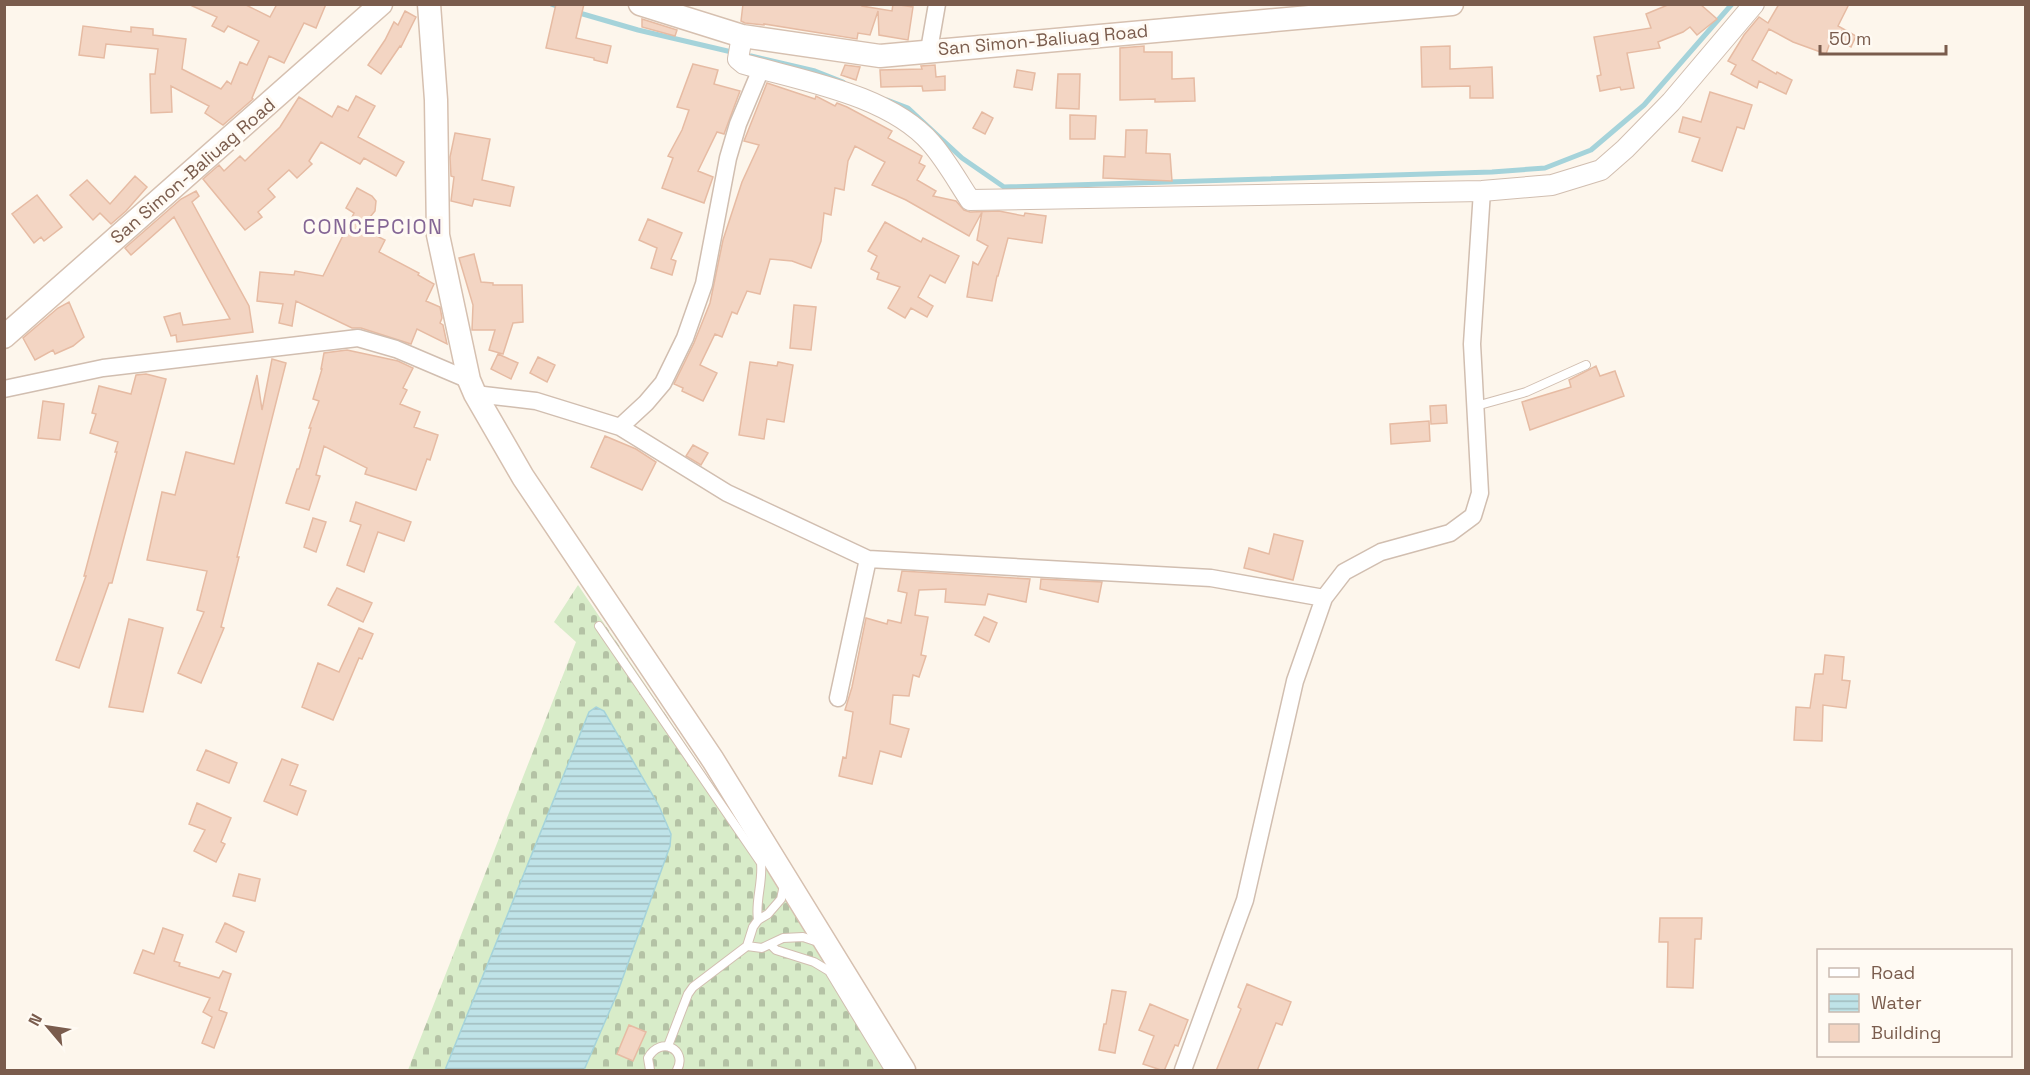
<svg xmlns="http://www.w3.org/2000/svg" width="2030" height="1075" font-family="'Space Grotesk',sans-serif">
	<defs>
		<pattern id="cemetery-stones" width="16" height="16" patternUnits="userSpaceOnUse" patternTransform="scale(1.5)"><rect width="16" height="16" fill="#d8ecc9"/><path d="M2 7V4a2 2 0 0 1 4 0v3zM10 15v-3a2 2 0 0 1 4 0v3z" fill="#b4c2a5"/></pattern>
		<pattern id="water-rules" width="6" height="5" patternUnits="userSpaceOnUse" patternTransform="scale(1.5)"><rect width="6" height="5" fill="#bfe3e8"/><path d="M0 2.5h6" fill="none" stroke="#a0bbbe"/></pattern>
	</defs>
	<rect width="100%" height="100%" fill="#fdf6ec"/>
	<path fill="url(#cemetery-stones)" d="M578 585 767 864 895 1070H408L576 642 554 622Z"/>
	<path fill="url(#water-rules)" stroke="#a5d3da" stroke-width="1.5" d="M596 707 604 711 659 806 671 834 670 846 617 994 584 1070H445L589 712Z"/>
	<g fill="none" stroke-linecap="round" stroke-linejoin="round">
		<path stroke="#a5d3da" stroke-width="5" d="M551 4 562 8
			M576 12 638 30 736 53
			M751 56 815 71 843 82
			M887 100 908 108 962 158 1004 187 1492 172 1545 168 1591 150 1644 105 1732 4"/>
	</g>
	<path fill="#f3d5c3" stroke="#e6bba3" stroke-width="1.5" d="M188 4H244L270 17 277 4H326L316 28 304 23 284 63 269 56 252 98 253 99 223 125 205 113 209 106 171 86 172 112 151 113 150 74H155L158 49 106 44 104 58 79 55 83 26 131 32V27L153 29V35L186 39 182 69 221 89 227 81 231 84 240 62 247 65 259 41 228 26 224 32 212 26 217 17Z
		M556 4H584L576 38 611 46 607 63 594 60V58L546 48Z
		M743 4H862V6L892 11 893 4 913 7 908 40 879 35 878 11 870 35 858 33 857 39 764 24V25L745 23 741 21Z
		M1670 4H1700L1717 19 1697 35 1690 27 1683 32 1658 42 1660 48 1627 53 1634 88 1621 90 1620 87 1600 91 1597 76 1601 75 1594 37 1651 28 1646 14Z
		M1779 4H1849L1838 26 1856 36 1851 47 1832 37 1826 54 1793 42 1769 29 1752 60 1776 74 1777 72 1792 80 1786 94 1759 81 1757 88 1731 74 1736 65 1728 61 1744 35 1759 17 1768 23Z
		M405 11 416 17 401 47 400 46 381 74 368 65 385 40 394 22 398 25Z
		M642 19 677 30 675 36 642 27Z
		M1144 46V52H1172V79L1194 78 1195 101 1155 102V99L1120 100V48Z
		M1450 46V69L1492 67 1493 98H1470V86L1422 87 1421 47Z
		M693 64 718 70 714 84 740 91 724 134 717 132 698 171 713 177 704 203 662 188 673 158 668 156 682 130 689 110 677 107Z
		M845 65 860 67 856 80 841 75Z
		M935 65 936 77 945 76V90L923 91 922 86 881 87 880 70 922 69 921 66Z
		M1017 70 1035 73 1032 90 1014 87Z
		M1058 74H1080L1079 109 1056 108Z
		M767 83 815 99 816 96 835 106 837 103 847 107 892 131 888 138 922 156 919 163 925 166 917 180 936 191 933 196 956 201 964 210 970 212 999 211 1024 216 1025 213 1046 216 1042 243 1008 238 998 276H997L992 301 967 297 973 262 978 265 988 246 977 240 982 212 969 236 906 200 872 185 885 162 855 146 848 161 844 190 835 188 831 215 824 213 821 241 811 268 792 261 770 259 760 294 747 291 737 314 732 312 722 337 715 334 700 365 717 373 703 401 682 391 683 388 674 384 694 343 710 303 723 240 742 182 759 145 744 141Z
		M1710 92 1752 105 1744 129 1737 127 1722 171 1692 161 1700 138 1679 132 1683 117 1701 122Z
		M356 96 375 106 358 137 404 162 396 176 364 158 360 164 321 142 309 161 312 164 297 178 289 170 268 189 275 197 258 212 262 217 245 230 203 179 219 165 224 171 240 156 245 161 280 127 299 97 332 117 338 106 348 111Z
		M982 112 993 118 985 134 973 128Z
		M1070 115 1096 116 1095 139H1070Z
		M1126 130H1147L1146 153 1170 154 1172 181 1103 178 1104 156 1125 157Z
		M455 133 490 139 482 180 514 187 510 206 474 199 472 206 451 201 454 177 451 176 450 157Z
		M135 176 147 187 126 211 111 224 100 213 93 220 70 195 87 180 110 204Z
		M357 188 372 196 376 201 375 211 361 228 385 240 379 252 419 273 418 275 434 284 426 301 440 307 442 318 440 323 443 325 447 344 417 329 411 344 361 328H352L296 301 292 326 279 323 283 304 257 301 260 272 294 275 295 271 323 276 354 213 346 208Z
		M196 191 199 196 192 202 249 306 253 332 177 342 176 335 171 336 164 317 180 313 183 325 230 319 174 217 131 255 125 248 181 199Z
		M37 195 62 227 44 241 41 237 34 243 12 214Z
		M648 219 682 233 671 259 676 261 672 275 651 268 657 248 639 240Z
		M885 222 921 242 923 238 959 256 945 283 930 275 918 297 933 306 927 317 911 308 905 318 888 308 900 287 877 279 879 273 871 269 877 256 868 251Z
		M474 254 481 282 493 283V285H522L523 322 513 323 503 354 489 350 495 330H472L473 305 459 258Z
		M69 302 84 337 73 346 55 354 53 350 35 360 23 338 58 308Z
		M794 305 816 307 811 350 790 348Z
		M347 350 398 361 413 368 403 388 407 390 400 404 420 412 414 427 438 435 430 460 427 459 416 490 365 474 367 468 324 446 316 475 320 476 309 510 286 503 297 469H299L311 428H309L319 401 313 399 322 369H321L324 353Z
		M498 354 518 363 511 379 491 369Z
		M538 357 555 365 547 382 530 373Z
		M272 359 286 363 237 557H239L221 627 224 628 201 683 178 673 204 612 197 610 207 571 147 560 162 492 175 495 186 452 234 464 257 375 262 410Z
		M750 362 777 366 778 362 793 365 784 422 767 419 764 439 739 435Z
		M1596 366 1600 376 1615 371 1624 396 1530 430 1522 402 1571 387 1569 380Z
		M146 374 166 379 112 583H109L79 668 56 660 86 576H84L117 452H115L118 442 90 433 96 414 92 413 99 386 131 394 136 375Z
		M43 401 64 404 60 440 38 438Z
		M1446 405 1447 423 1431 424 1430 406Z
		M1429 421 1430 441 1391 444 1390 424Z
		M605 436 636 449 656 462 642 490 591 467Z
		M693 445 708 453 701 465 686 456Z
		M356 502 411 522 404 541 378 532 364 572 347 565 361 525 350 521Z
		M313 518 326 522 316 552 304 547Z
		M1274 534 1303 541 1293 580 1244 568 1249 548 1269 554Z
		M902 571 1030 579 1026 602 988 594 985 605 945 602 946 589 919 590 915 615 928 617 921 655 926 656 919 677 913 675 909 696 893 695 890 724 909 729 901 757 880 751 872 784 839 776 843 757 846 758 853 712 845 710 852 687 866 618 887 624 888 620 901 623 907 593 898 591Z
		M1041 579 1102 582 1098 602 1040 589Z
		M337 588 372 603 363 622 328 605Z
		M984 617 997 623 989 642 975 635Z
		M129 619 163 628 143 712 109 707Z
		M359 628 373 634 362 659 359 658 333 720 302 707 318 663 339 672Z
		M1825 655 1844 657 1842 680 1850 681 1846 708 1823 705 1822 741 1794 740 1796 707 1810 708 1815 674H1823Z
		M206 750 237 763 229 783 197 770Z
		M282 759 298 765 290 785 306 791 297 815 264 801Z
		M197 803 231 818 221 842 225 844 216 862 194 851 205 830 189 824Z
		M239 874 260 879 255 901 233 896Z
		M1660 918H1702L1701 939H1695L1693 988 1667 987 1668 942H1659Z
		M225 923 244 932 236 952 216 942Z
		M163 928 183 935 174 961 180 963 179 966 219 978 223 971 231 974 219 1010 227 1013 214 1048 202 1043 212 1017 203 1012 210 998 134 973 143 950 154 954Z
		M1247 984 1291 1002 1282 1025 1276 1023 1257 1071H1216L1237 1019 1241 1009 1238 1007Z
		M1112 990 1126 992 1115 1053 1099 1050 1104 1024H1106Z
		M1150 1004 1188 1020 1178 1046 1175 1045 1164 1071 1143 1064 1154 1036 1139 1030Z
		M629 1025 646 1032 633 1061 617 1054Z"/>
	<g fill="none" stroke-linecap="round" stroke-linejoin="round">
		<defs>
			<path id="service" d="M1476 406 1526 392 1586 365
				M599 626 761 863C763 883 755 901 758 920
				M771 945 776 950 814 962 829 971 889 1070
				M747 946 762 948 783 938 803 937 821 943
				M668 1046 688 994 693 987 747 946 753 927 758 920 768 914 781 899 784 885
				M650 1070 648 1058C661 1035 688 1050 677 1070"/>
			<path id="minor" d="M929 50 937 4
				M4 389 103 368 358 338 396 349 469 380
				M475 394 536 401 620 427 646 403 663 383 685 338 704 284 728 158 738 124 761 69
				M620 427 727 493 868 559 1211 578 1324 598
				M838 698 868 559
				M1183 1070 1245 900 1295 681 1324 598 1344 572 1381 552 1450 533 1473 516 1480 493 1472 344 1482 191"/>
			<path id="tertiary" d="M742 36 738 59 744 64C803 81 889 95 931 143 946 160 958 182 970 200L1482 191 1552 185 1601 170 1625 149 1671 102 1754 4"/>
			<path id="secondary" d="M429 4 436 100 438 235 469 380 475 394 523 477 713 760 904 1070
				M640 4 742 36 880 56 1452 4
				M4 337 381 4"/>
		</defs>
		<use href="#service" stroke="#d1beb0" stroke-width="10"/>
		<use href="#minor" stroke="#d1beb0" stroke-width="19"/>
		<use href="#tertiary" stroke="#d1beb0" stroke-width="22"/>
		<use href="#secondary" stroke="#d6c0b0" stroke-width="25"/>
		<use href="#service" stroke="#fff" stroke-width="8"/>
		<use href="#minor" stroke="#fff" stroke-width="16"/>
		<use href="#tertiary" stroke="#fff" stroke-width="20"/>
		<use href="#secondary" stroke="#fff" stroke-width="22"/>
	</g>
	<g text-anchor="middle" stroke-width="6" stroke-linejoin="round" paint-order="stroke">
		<g font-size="18" fill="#7a5c4d" stroke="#fffaf3">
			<text transform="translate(1043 40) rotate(-5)" y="6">San Simon-Baliuag Road</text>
			<text transform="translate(193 171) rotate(-41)" y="6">San Simon-Baliuag Road</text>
		</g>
		<g font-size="21" letter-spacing="1.5" fill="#846695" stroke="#fffaf3">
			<text x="373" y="234">CONCEPCION</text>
		</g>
	</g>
	<rect width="2030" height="1075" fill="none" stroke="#7a5c4d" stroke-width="12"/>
	<rect x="1817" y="949" width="195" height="108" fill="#fffaf3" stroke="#cabbb1" stroke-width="1.5"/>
	<rect x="1829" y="968" width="30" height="9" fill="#ffffff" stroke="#cabbb1" stroke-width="1.5"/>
	<text x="1871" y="979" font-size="18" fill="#7a5c4d">Road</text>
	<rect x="1829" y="994" width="30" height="18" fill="url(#water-rules)" stroke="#cabbb1" stroke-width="1.5"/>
	<text x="1871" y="1009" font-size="18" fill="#7a5c4d">Water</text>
	<rect x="1829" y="1024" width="30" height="18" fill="#f3d5c3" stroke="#cabbb1" stroke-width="1.5"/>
	<text x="1871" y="1039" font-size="18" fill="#7a5c4d">Building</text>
	<g transform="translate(48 1027) rotate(299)" stroke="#fffaf3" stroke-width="4.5" paint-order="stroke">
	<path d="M0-4.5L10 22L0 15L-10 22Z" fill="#7a5c4d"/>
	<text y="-9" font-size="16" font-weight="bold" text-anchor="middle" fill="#7a5c4d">N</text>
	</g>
	<path d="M1820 45v9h126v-9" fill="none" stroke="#7a5c4d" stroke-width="3"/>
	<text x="1829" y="45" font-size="18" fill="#7a5c4d" stroke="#fffaf3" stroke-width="4.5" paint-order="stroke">50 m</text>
</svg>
